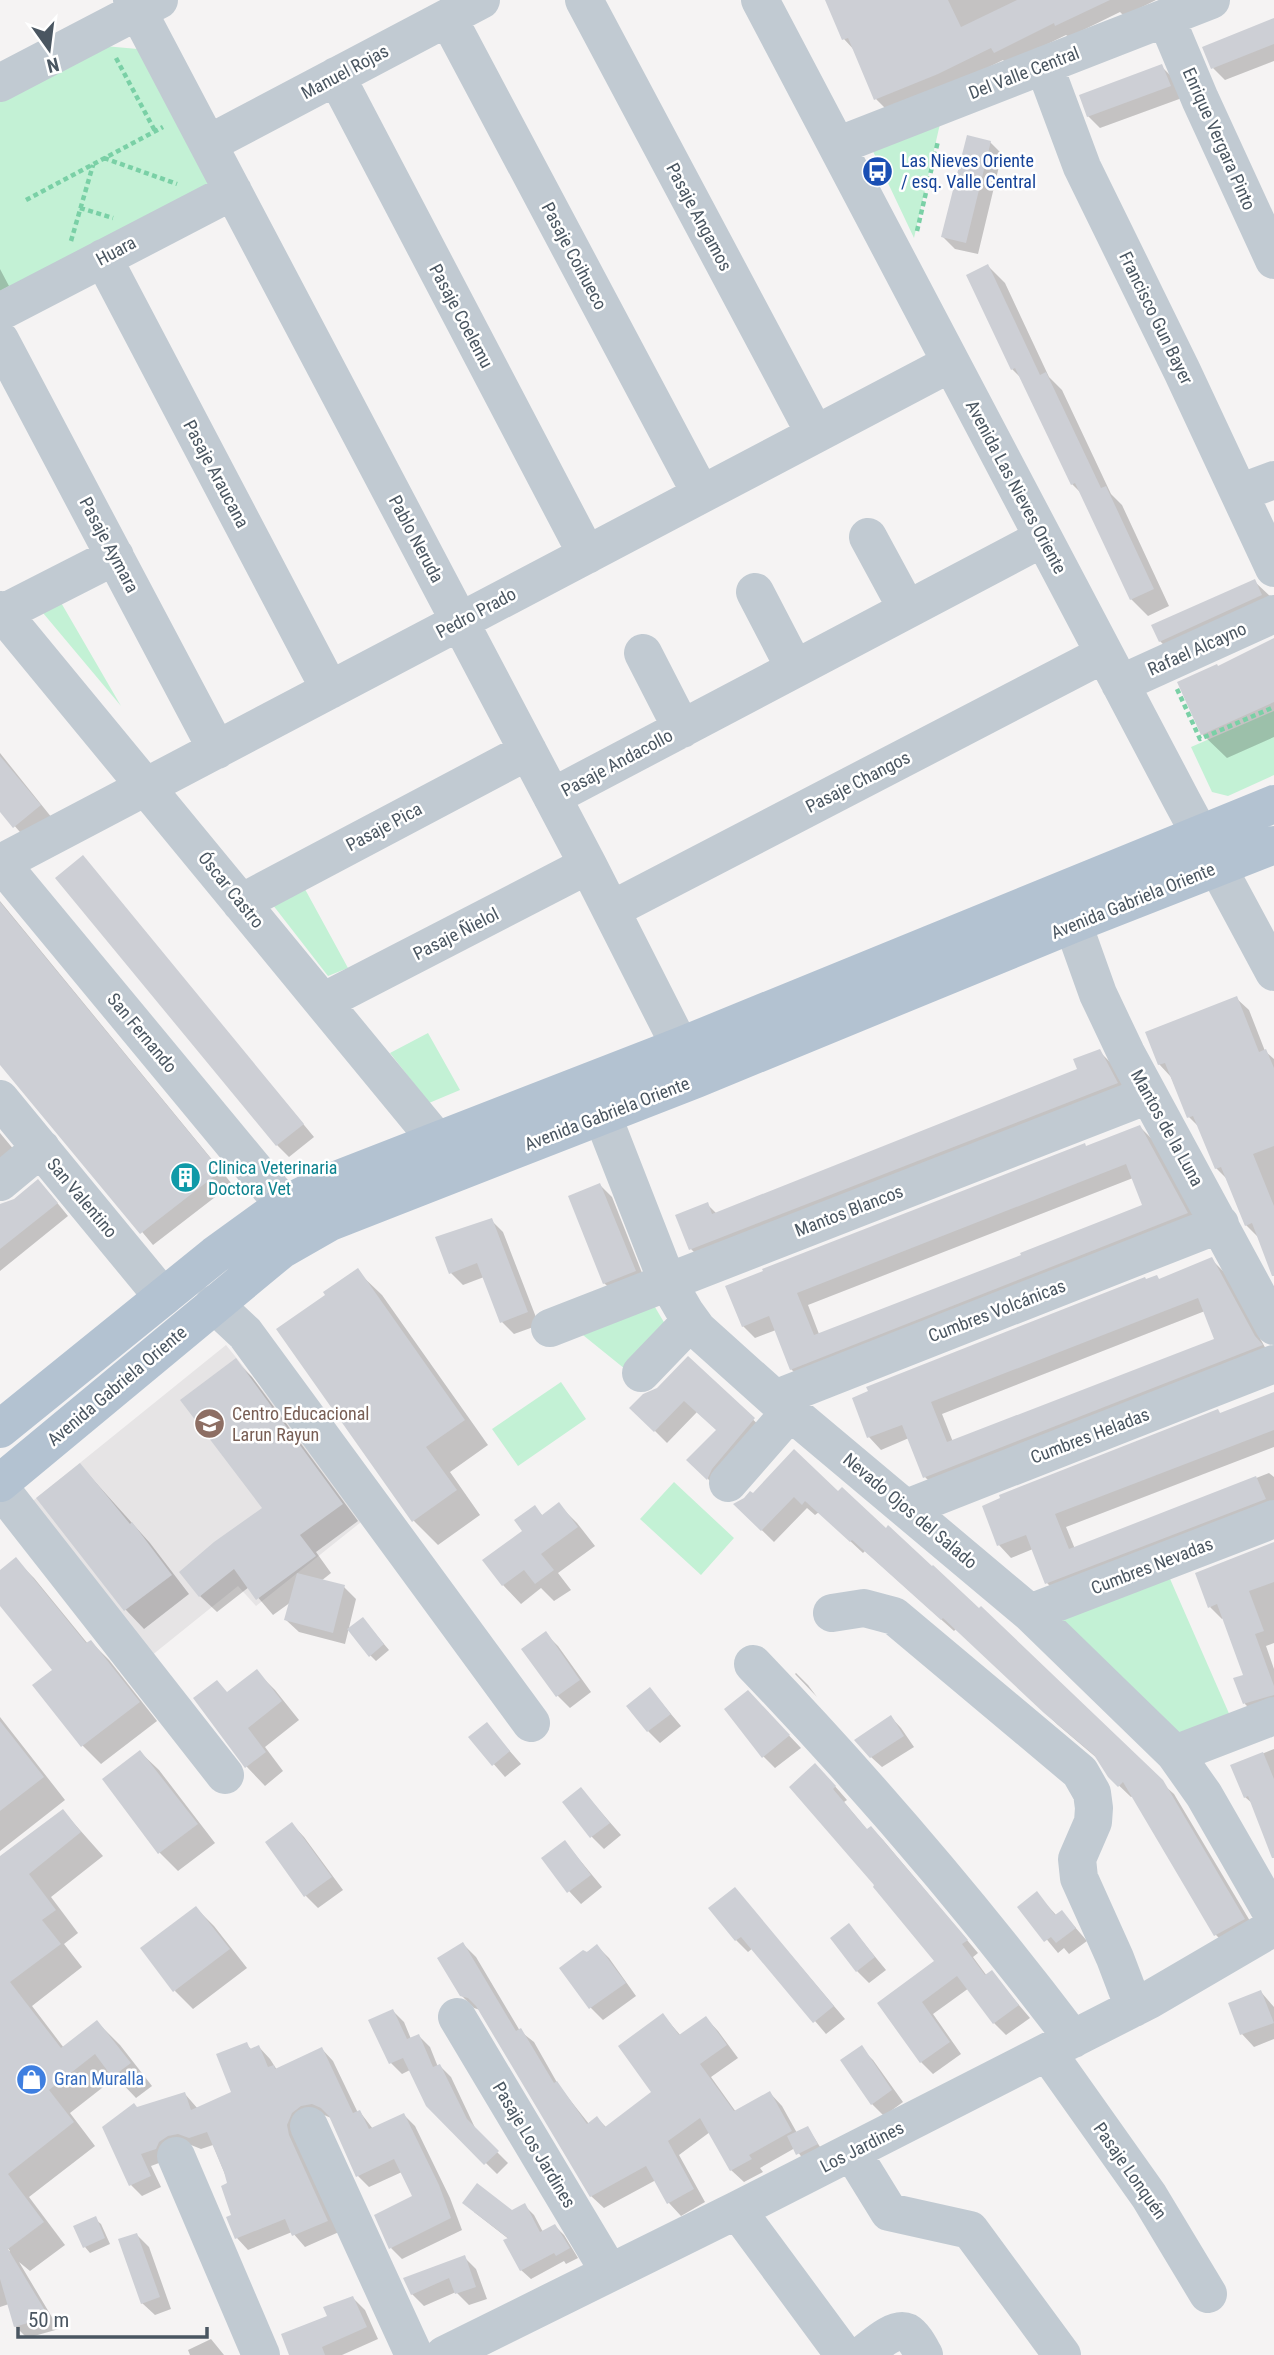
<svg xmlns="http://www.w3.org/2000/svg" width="1274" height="2355" font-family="'Roboto Condensed',sans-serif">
	<rect width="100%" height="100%" fill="#f5f3f3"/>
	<path fill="#e6e4e5" d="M226 1345 366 1518 256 1606 238 1586 151 1656 29 1504Z"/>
	<path fill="#c3f1d5" d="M104 46 138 49 212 187 0 292V99Z
		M942 115 914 238 870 145Z
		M56 594 121 706 38 607Z
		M1274 711V775L1228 796 1212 792 1191 747Z
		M300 880 348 968 328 976 269 900Z
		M428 1033 460 1090 429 1103 390 1053Z
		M649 1297 665 1324 625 1369 573 1327Z
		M561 1382 586 1419 518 1466 492 1429Z
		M674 1482 734 1538 701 1575 640 1519Z
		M1167 1572 1231 1718 1183 1737 1057 1615Z"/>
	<path fill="#0003" fill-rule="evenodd" d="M835 0H1156L1124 16 1120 12 1069 37 1066 35 1007 64 1003 60 951 86 888 111 876 99 855 51 844 39Z
		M1274 21V61L1225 80 1213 68Z
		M1161 66 1173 78 1182 98 1100 128 1088 116Z
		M990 142 1002 154 978 254 955 249 943 237Z
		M988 266 1005 283 1049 377 1062 390 1111 494 1122 505 1169 606 1148 616 1131 599 1082 494 1072 484 1023 380 1012 369Z
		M0 269 9 286 0 291Z
		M1254 581 1273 599 1178 660 1160 641Z
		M1274 640V737L1227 758 1202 734 1218 668Z
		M0 753 52 818 26 839 0 809Z
		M83 858 314 1137 289 1157 277 1145Z
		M0 901 232 1184 153 1245 0 1061Z
		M1236 998 1249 1010 1265 1051 1274 1059V1275L1258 1237 1246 1225 1229 1181 1216 1168 1201 1129 1189 1117 1171 1077 1159 1064Z
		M1099 1051 1111 1063 1128 1096 703 1261 691 1249 707 1204 717 1214 1079 1070Z
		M1140 1127 1152 1139 1199 1225 803 1381 791 1369 776 1330 755 1338 743 1326 728 1287ZM1133 1178 1144 1206 1023 1256 819 1334 808 1305Z
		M0 1133 20 1157 0 1174Z
		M600 1185 612 1197 646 1283 617 1295 604 1283Z
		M50 1194 68 1216 0 1271V1206Z
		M491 1220 503 1232 539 1325 514 1334 502 1322 484 1277 463 1285 451 1273Z
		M1212 1260 1224 1272 1267 1351 937 1489 925 1477 909 1438 881 1450 869 1437 854 1399ZM1205 1311 1217 1339 953 1442 942 1414Z
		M357 1271 382 1295 488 1445 450 1472 480 1515 438 1545 414 1521 328 1295Z
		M688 1358 766 1432 719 1490 689 1460 718 1431 697 1412 667 1443 632 1408 658 1390Z
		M236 1361 252 1377 358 1521 316 1552 331 1573 321 1581 344 1587 356 1599 345 1644 299 1632 286 1620 291 1602 273 1615 249 1587 217 1612 200 1596 264 1508Z
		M1274 1394V1447L1066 1527 1075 1549 1269 1473 1274 1477V1512L1059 1595 1047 1583 1033 1549 1011 1558 999 1545 984 1507Z
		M794 1452 1174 1794 1256 1931 1228 1947 1216 1935 1133 1796 1131 1797 1109 1776 1098 1759 1058 1725 956 1629 954 1631 865 1551 863 1553 819 1512 815 1515 807 1508 774 1542 735 1504 753 1495Z
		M80 1465 150 1543 189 1594 144 1629 126 1610 38 1498Z
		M559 1505 577 1523 595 1546 558 1573 571 1590 554 1601 541 1588 521 1604 503 1585 485 1560 524 1531 534 1507 543 1516Z
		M1274 1544V1643L1266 1646 1274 1669V1709L1257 1716 1245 1704 1246 1676 1224 1618 1222 1619 1210 1607Z
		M15 1559 34 1578 88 1644 91 1642 109 1660 157 1721 101 1764 83 1746 35 1686 55 1670 0 1603V1572Z
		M368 1625 389 1650 376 1661 370 1655Z
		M546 1634 558 1646 591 1692 570 1708 558 1696 524 1649Z
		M256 1671 275 1690 299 1720 265 1747 283 1771 265 1786 247 1767 195 1699 228 1693Z
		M796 1673 808 1685 817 1697 795 1674Z
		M650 1689 681 1726 660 1743 648 1731Z
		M760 1705 801 1748 775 1768 763 1756Z
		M0 1717 65 1800 0 1851Z
		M891 1717 901 1728 914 1747 882 1767 871 1757Z
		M487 1725 521 1764 505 1777 471 1738Z
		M1274 1749V1840L1254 1805 1245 1797 1232 1766Z
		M140 1752 159 1770 215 1843 178 1871 160 1853Z
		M827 1777 847 1800 844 1802 868 1831 871 1828 883 1840 978 1953 973 1957 987 1976 991 1972 1030 2018 1006 2035 994 2023 969 1988 933 2014 961 2054 933 2074 921 2062 880 2003 937 1962 875 1887Z
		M581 1789 621 1835 604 1849 592 1837Z
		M63 1811 103 1856 51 1897 78 1933 64 1944 82 1967 32 2006 64 2048 97 2022 120 2045 152 2086 136 2098 116 2077 70 2113 95 2146 29 2197 65 2245 30 2271 19 2262 59 2329 27 2338 15 2326 9 2304 0 2307V2255L10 2251 0 2239V1858Z
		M292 1824 304 1837 343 1890 318 1908 306 1896 267 1843Z
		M565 1842 602 1887 581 1904 569 1891Z
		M735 1889 845 2019 826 2034 753 1948 748 1952 736 1940Z
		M1037 1894 1057 1916 1062 1912 1087 1941 1069 1954 1064 1948 1058 1953 1020 1907Z
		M196 1908 214 1926 247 1968 193 2009 175 1991Z
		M849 1925 886 1970 869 1983 857 1971Z
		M463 1944 476 1957 520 2031 534 2042 559 2086 589 2124 597 2118 607 2128 653 2092 663 2015 681 2036 706 2018 718 2031 738 2058 711 2077 736 2112 770 2093 782 2106 797 2133 808 2128 822 2150 803 2159 795 2148 760 2168 763 2172 744 2182 731 2170 710 2132 679 2155 705 2202 681 2216 669 2203 656 2180 604 2208 591 2196 480 2010 474 2008 461 1995Z
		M597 1946 609 1958 636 1996 603 2020 591 2008 561 1968Z
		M1261 1992 1274 2007V2039L1254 2047 1242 2034Z
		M393 2011 404 2022 411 2039 419 2036 430 2047 438 2067 440 2066 451 2077 477 2132 508 2163 497 2174 427 2105 410 2070 402 2074 391 2063Z
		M246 2044 252 2050 259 2047 270 2059 277 2070 322 2049 333 2061 358 2113 360 2112 373 2129 404 2115 415 2126 450 2198 462 2230 402 2259 391 2248 414 2197 402 2172 369 2187 358 2176 331 2118 324 2115 312 2117 339 2232 305 2247 292 2232 248 2250 237 2238 229 2184 213 2145 201 2149 191 2145 167 2160 151 2166 161 2187 142 2196 131 2185 137 2109 185 2094 198 2109 233 2093Z
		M861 2048 873 2060 903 2102 884 2116 872 2104Z
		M524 2205 534 2215 543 2232 555 2226 564 2235 578 2258 566 2264 564 2261 531 2279 521 2270 510 2240 474 2212H512Z
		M95 2219 101 2224 110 2244 90 2253 85 2247 76 2227Z
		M137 2235 149 2247 171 2309 155 2315 142 2303Z
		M464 2257 476 2269 487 2299 469 2305 456 2292 424 2306 412 2294Z
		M353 2298 365 2310 378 2339 342 2355H290L329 2317Z
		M211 2339 224 2355H190L188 2350Z"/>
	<path fill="#cdcfd5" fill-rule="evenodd" d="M825 0H948L961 27 1017 0H1110L1055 26 1054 23 994 53 991 48 938 74 874 100 848 38 842 40Z
		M1274 18V44L1211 69 1202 47Z
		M1162 64 1171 86 1087 117 1079 95Z
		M967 135 991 141 966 243 941 237Z
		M988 264 1040 375 1046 372 1101 488 1106 486 1154 589 1130 600 1075 483 1071 485 1015 368 1011 370 966 275Z
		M1255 579 1262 595 1159 642 1151 625Z
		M1274 638V702L1201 735 1177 682 1217 664 1218 666Z
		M0 756 41 805 13 828 0 812Z
		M83 855 304 1124 276 1146 55 878Z
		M0 902 221 1171 140 1234 0 1065Z
		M1237 996 1259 1052 1266 1049 1274 1068V1146L1253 1154 1274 1206V1276H1272L1252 1223 1245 1226 1221 1167 1215 1169 1193 1116 1187 1118 1165 1063 1158 1065 1145 1032Z
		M1100 1049 1118 1083 689 1250 675 1215 708 1202 712 1214 1077 1069 1073 1059Z
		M1140 1125 1188 1213 790 1370 769 1316 742 1327 725 1286 763 1271 762 1269 1085 1143 1086 1146ZM1126 1164 1142 1205 1020 1253 1021 1255 814 1335 797 1293Z
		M38 1179 58 1203 0 1249V1204L14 1199Z
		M600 1183 636 1271 603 1284 568 1196Z
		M492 1218 528 1312 500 1323 477 1263 449 1274 435 1237Z
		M1212 1257 1255 1336 1263 1345 923 1478 902 1425 867 1438 852 1398 868 1391 866 1387 1145 1277 1146 1279 1157 1275 1159 1279ZM1198 1298 1214 1339 947 1442 931 1402Z
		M358 1268 465 1420 426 1447 457 1490 412 1522 276 1329 325 1295 323 1292Z
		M688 1356 755 1418 712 1469 707 1480 686 1460 716 1430 684 1401 654 1432 629 1408 643 1394 657 1388Z
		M236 1358 343 1504 300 1535 316 1556 256 1600 234 1569 199 1597 179 1572 214 1542 262 1508 180 1400Z
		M1274 1392V1430L1055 1514 1069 1549 1256 1476 1266 1499 1045 1584 1026 1535 997 1546 982 1506 1000 1498 999 1495 1218 1409 1220 1413Z
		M794 1449 838 1491 842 1487 886 1528 888 1525 932 1566 933 1565 979 1608 981 1606 1163 1780 1245 1919 1214 1936 1123 1782 1118 1787 1108 1777 1094 1755 1044 1713 943 1618 941 1620 852 1540 850 1542 805 1501 802 1505 794 1497 761 1531 733 1504 744 1498 750 1491 753 1493Z
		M80 1463 130 1524 132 1522 172 1575 124 1611 36 1498Z
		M559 1502 578 1527 541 1554 554 1570 535 1584 524 1570 502 1586 482 1560 522 1531 514 1520 535 1505 542 1515Z
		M1274 1542V1582L1249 1591 1264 1631 1255 1634 1274 1686V1695L1243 1704 1233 1678 1243 1675 1217 1604 1208 1608 1195 1573Z
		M16 1557 86 1643 91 1640 140 1702 81 1747 32 1685 52 1670 0 1606V1570Z
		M297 1573 345 1585 333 1633 284 1620Z
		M363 1617 384 1644 369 1657 347 1629Z
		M546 1631 580 1680 556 1697 521 1649Z
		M257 1669 282 1701 248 1728 266 1752 245 1768 193 1698 217 1680 227 1692Z
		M650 1687 671 1714 647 1732 626 1706Z
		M748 1690 790 1735 762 1758 724 1709Z
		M891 1715 904 1736 870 1758 854 1740Z
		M0 1721 44 1777 0 1811Z
		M487 1722 510 1751 492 1766 468 1737Z
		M140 1750 198 1824 158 1854 102 1779Z
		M1263 1752 1274 1779V1858H1272L1248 1796 1244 1798 1230 1765Z
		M815 1763 836 1786 833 1789 867 1829 871 1826 968 1940 962 1944 985 1975 992 1970 1019 2005 993 2024 957 1976 922 2002 950 2042 920 2063 877 2003 934 1961 873 1887 874 1885 789 1787Z
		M581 1787 610 1823 590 1838 562 1802Z
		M63 1809 81 1832 29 1874 56 1910 42 1920 61 1944 10 1982 61 2048 97 2020 131 2063 112 2077 95 2054 49 2090 74 2122 8 2174 44 2222 8 2249 49 2317 14 2327 0 2279V1856Z
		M292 1822 332 1877 304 1897 265 1842Z
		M565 1840 591 1875 567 1893 541 1858Z
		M735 1887 834 2006 813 2023 741 1937 735 1941 708 1908Z
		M1037 1891 1055 1915 1062 1910 1076 1928 1056 1943 1051 1937 1044 1942 1017 1907Z
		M196 1906 230 1949 173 1992 140 1948Z
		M849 1923 875 1957 856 1972 830 1938Z
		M463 1942 516 2031 521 2028 554 2083 557 2081 587 2124 597 2116 605 2127 651 2092 618 2046 663 2013 679 2035 706 2016 727 2045 700 2064 734 2111 770 2091 792 2131 749 2155 752 2159 730 2171 700 2118 668 2141 694 2189 667 2204 646 2166 590 2197 476 2006 468 1998 460 1996 437 1958Z
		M597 1944 626 1983 589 2009 559 1968 583 1950 587 1952Z
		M1261 1990 1274 2023 1240 2035 1228 2003Z
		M393 2009 407 2039 419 2034 433 2067 440 2064 467 2119 499 2151 484 2165 426 2106 403 2058 389 2064 368 2020Z
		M247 2042 250 2049 259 2045 268 2067 274 2065 275 2069 322 2047 353 2113 360 2110 369 2129 404 2113 439 2185 451 2218 389 2249 374 2215 412 2196 394 2159 356 2177 329 2116 321 2108 312 2104 301 2106 292 2113 287 2125 289 2135 328 2221 292 2236 285 2219 235 2239 226 2217 231 2215 221 2186 227 2183 224 2172 207 2132 189 2138 178 2134 168 2136 159 2142 156 2149 141 2154 151 2176 129 2186 102 2127 134 2103 137 2107 185 2092 191 2110 231 2092 216 2054Z
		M862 2045 892 2090 871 2105 840 2060Z
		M808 2126 818 2144 796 2155 787 2136Z
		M477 2183 512 2210 525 2203 540 2232 555 2224 570 2248 556 2256 554 2253 520 2271 503 2240 508 2238 462 2203Z
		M96 2216 105 2238 83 2248 73 2226Z
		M137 2233 160 2297 141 2304 118 2239Z
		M465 2255 476 2287 455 2294 449 2278 411 2295 403 2278Z
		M353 2296 367 2327 322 2347 325 2355H289L281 2334 327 2316 323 2307Z"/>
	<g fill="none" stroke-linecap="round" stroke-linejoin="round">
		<path stroke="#7ad0a6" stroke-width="4.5" stroke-dasharray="5 3.5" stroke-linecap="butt" d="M116 58 155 131
			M104 158 177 184
			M26 200 163 127
			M80 208 113 218
			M917 231 938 141
			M71 241 93 165
			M1177 689 1200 739 1274 707"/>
		<path stroke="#c1cad2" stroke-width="38" d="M132 0 588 865 694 1074
			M584 0 815 434
			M760 0 1182 801 1274 972
			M448 18 701 494
			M1166 18 1200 99 1274 260
			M1044 65 1082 167 1182 371 1274 568
			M336 76 587 555
			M0 83 159 0
			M208 144 481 0
			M837 146 1211 0
			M103 258 330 690
			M0 312 233 191
			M0 340 217 750
			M1239 493 1274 480
			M868 537 907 609
			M755 592 795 669
			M0 610 457 1165
			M3 613 115 556
			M643 653 682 729
			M1120 684 1274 614
			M552 797 1043 538
			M0 862 284 1205
			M1 863 951 363
			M241 903 528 751
			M611 910 1104 654
			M1073 924 1098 994 1126 1053 1274 1326
			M323 1002 588 865
			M590 1084 667 1281 685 1312 698 1330 775 1399 1030 1613 1175 1754 1204 1795 1274 1917
			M0 1099 163 1297
			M0 1182 41 1148
			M214 1304 245 1333 531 1723
			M550 1328 1148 1095
			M641 1373 691 1321
			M775 1399 1220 1224
			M728 1483 790 1412
			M0 1488 225 1775
			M907 1508 1274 1364
			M832 1613 864 1608 894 1616 1080 1772 1092 1793 1094 1808 1093 1822 1077 1859 1079 1878 1115 1958 1134 2008
			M1030 1613 1274 1519
			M753 1664C868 1784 973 1907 1073 2039
			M1175 1754 1274 1716
			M457 2017 610 2273
			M1047 2052 1149 2196 1208 2294
			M309 2126 414 2355
			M852 2152 889 2212 970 2230 1062 2355
			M176 2156 261 2355
			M737 2210 844 2355
			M444 2355 737 2210 1149 2000 1274 1927
			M862 2355C872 2348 894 2326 907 2332 914 2336 920 2348 924 2355"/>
		<path stroke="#b3c2d1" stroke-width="38" d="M0 1429 215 1255 284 1205 326 1184 681 1046 1274 804
			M0 1483 281 1250 330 1222 696 1079 1073 924 1274 845"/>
	</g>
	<defs>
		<symbol id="bus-disc" viewBox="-11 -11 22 22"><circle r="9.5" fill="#1a4fb4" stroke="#fff"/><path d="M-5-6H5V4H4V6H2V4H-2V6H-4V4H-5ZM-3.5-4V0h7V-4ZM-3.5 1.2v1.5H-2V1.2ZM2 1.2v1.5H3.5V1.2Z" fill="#fff"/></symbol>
		<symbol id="building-disc" viewBox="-11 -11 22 22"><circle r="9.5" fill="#0f9aa8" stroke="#fff"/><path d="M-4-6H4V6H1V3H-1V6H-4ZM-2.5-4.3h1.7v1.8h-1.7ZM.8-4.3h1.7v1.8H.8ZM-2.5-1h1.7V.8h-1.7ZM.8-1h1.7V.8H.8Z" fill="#fff"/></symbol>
		<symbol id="school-disc" viewBox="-11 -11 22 22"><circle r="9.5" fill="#8d6e63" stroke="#fff"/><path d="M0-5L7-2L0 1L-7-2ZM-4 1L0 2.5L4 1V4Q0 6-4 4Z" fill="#fff"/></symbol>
		<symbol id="shop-disc" viewBox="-11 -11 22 22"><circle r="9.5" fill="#3f7fe0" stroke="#fff"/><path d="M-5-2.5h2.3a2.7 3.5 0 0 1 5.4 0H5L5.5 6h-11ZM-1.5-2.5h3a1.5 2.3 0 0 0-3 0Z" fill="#fff"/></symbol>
	</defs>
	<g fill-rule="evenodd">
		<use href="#bus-disc" x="860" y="154" width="35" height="35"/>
		<use href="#building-disc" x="168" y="1160" width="35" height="35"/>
		<use href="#school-disc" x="192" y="1406" width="35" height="35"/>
		<use href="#shop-disc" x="14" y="2062" width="35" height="35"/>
	</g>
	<g text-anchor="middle" stroke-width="5" stroke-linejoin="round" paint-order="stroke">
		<g font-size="18" fill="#4a5661" stroke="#fff">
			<text transform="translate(345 72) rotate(-28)" y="6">Manuel Rojas</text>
			<text transform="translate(1024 73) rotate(-21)" y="6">Del Valle Central</text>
			<text transform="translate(1219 139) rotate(66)" y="6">Enrique Vergara Pinto</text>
			<text transform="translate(699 217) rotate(62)" y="6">Pasaje Angamos</text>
			<text transform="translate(116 251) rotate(-28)" y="6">Huara</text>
			<text transform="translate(574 256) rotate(62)" y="6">Pasaje Coihueco</text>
			<text transform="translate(461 316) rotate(62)" y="6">Pasaje Coelemu</text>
			<text transform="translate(1156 318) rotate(64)" y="6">Francisco Gun Bayer</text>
			<text transform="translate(216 474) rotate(62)" y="6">Pasaje Araucana</text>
			<text transform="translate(1016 487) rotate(62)" y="6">Avenida Las Nieves Oriente</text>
			<text transform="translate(416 539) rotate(62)" y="6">Pablo Neruda</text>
			<text transform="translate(109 545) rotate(62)" y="6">Pasaje Aymara</text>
			<text transform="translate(476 613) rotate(-28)" y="6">Pedro Prado</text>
			<text transform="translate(1197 649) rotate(-24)" y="6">Rafael Alcayno</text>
			<text transform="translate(617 763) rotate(-28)" y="6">Pasaje Andacollo</text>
			<text transform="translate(858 782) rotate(-27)" y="6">Pasaje Changos</text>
			<text transform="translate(384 827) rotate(-28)" y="6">Pasaje Pica</text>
			<text transform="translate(231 890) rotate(51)" y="6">Óscar Castro</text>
			<text transform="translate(1133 901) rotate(-22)" y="6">Avenida Gabriela Oriente</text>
			<text transform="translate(456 934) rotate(-27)" y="6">Pasaje Ñielol</text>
			<text transform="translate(142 1033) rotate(50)" y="6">San Fernando</text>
			<text transform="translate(607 1114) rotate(-21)" y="6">Avenida Gabriela Oriente</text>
			<text transform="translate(1167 1128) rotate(61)" y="6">Mantos de la Luna</text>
			<text transform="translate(82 1198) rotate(50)" y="6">San Valentino</text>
			<text transform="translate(849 1211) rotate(-21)" y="6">Mantos Blancos</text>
			<text transform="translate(997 1311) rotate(-21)" y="6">Cumbres Volcánicas</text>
			<text transform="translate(117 1386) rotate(-40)" y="6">Avenida Gabriela Oriente</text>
			<text transform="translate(1090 1436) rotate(-21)" y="6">Cumbres Heladas</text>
			<text transform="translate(910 1511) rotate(40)" y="6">Nevado Ojos del Salado</text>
			<text transform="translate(1152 1566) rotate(-21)" y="6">Cumbres Nevadas</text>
			<text transform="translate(534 2145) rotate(59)" y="6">Pasaje Los Jardines</text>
			<text transform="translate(862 2147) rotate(-27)" y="6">Los Jardines</text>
			<text transform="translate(1130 2171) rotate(55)" y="6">Pasaje Lonquén</text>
		</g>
		<g font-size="18" fill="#164399" stroke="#fff" text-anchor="start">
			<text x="901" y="167">Las Nieves Oriente<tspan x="901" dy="21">/ esq. Valle Central</tspan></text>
		</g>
		<g font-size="18" fill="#0d838f" stroke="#fff" text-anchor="start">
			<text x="208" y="1174">Clinica Veterinaria<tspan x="208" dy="21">Doctora Vet</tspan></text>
		</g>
		<g font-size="18" fill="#785e54" stroke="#fff" text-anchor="start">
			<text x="232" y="1420">Centro Educacional<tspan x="232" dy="21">Larun Rayun</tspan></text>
		</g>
		<g font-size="18" fill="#366cbe" stroke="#fff" text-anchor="start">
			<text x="54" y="2085">Gran Muralla</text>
		</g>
	</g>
	<g transform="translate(49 49) rotate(166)" stroke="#ffffff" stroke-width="5" paint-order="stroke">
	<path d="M0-5L12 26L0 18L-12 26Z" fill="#4a5661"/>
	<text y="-10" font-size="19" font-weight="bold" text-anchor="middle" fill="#4a5661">N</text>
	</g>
	<path d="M18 2327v10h189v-10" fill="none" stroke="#4a5661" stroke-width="3.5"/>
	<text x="28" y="2327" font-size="21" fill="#4a5661" stroke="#ffffff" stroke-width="5" paint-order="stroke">50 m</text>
</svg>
